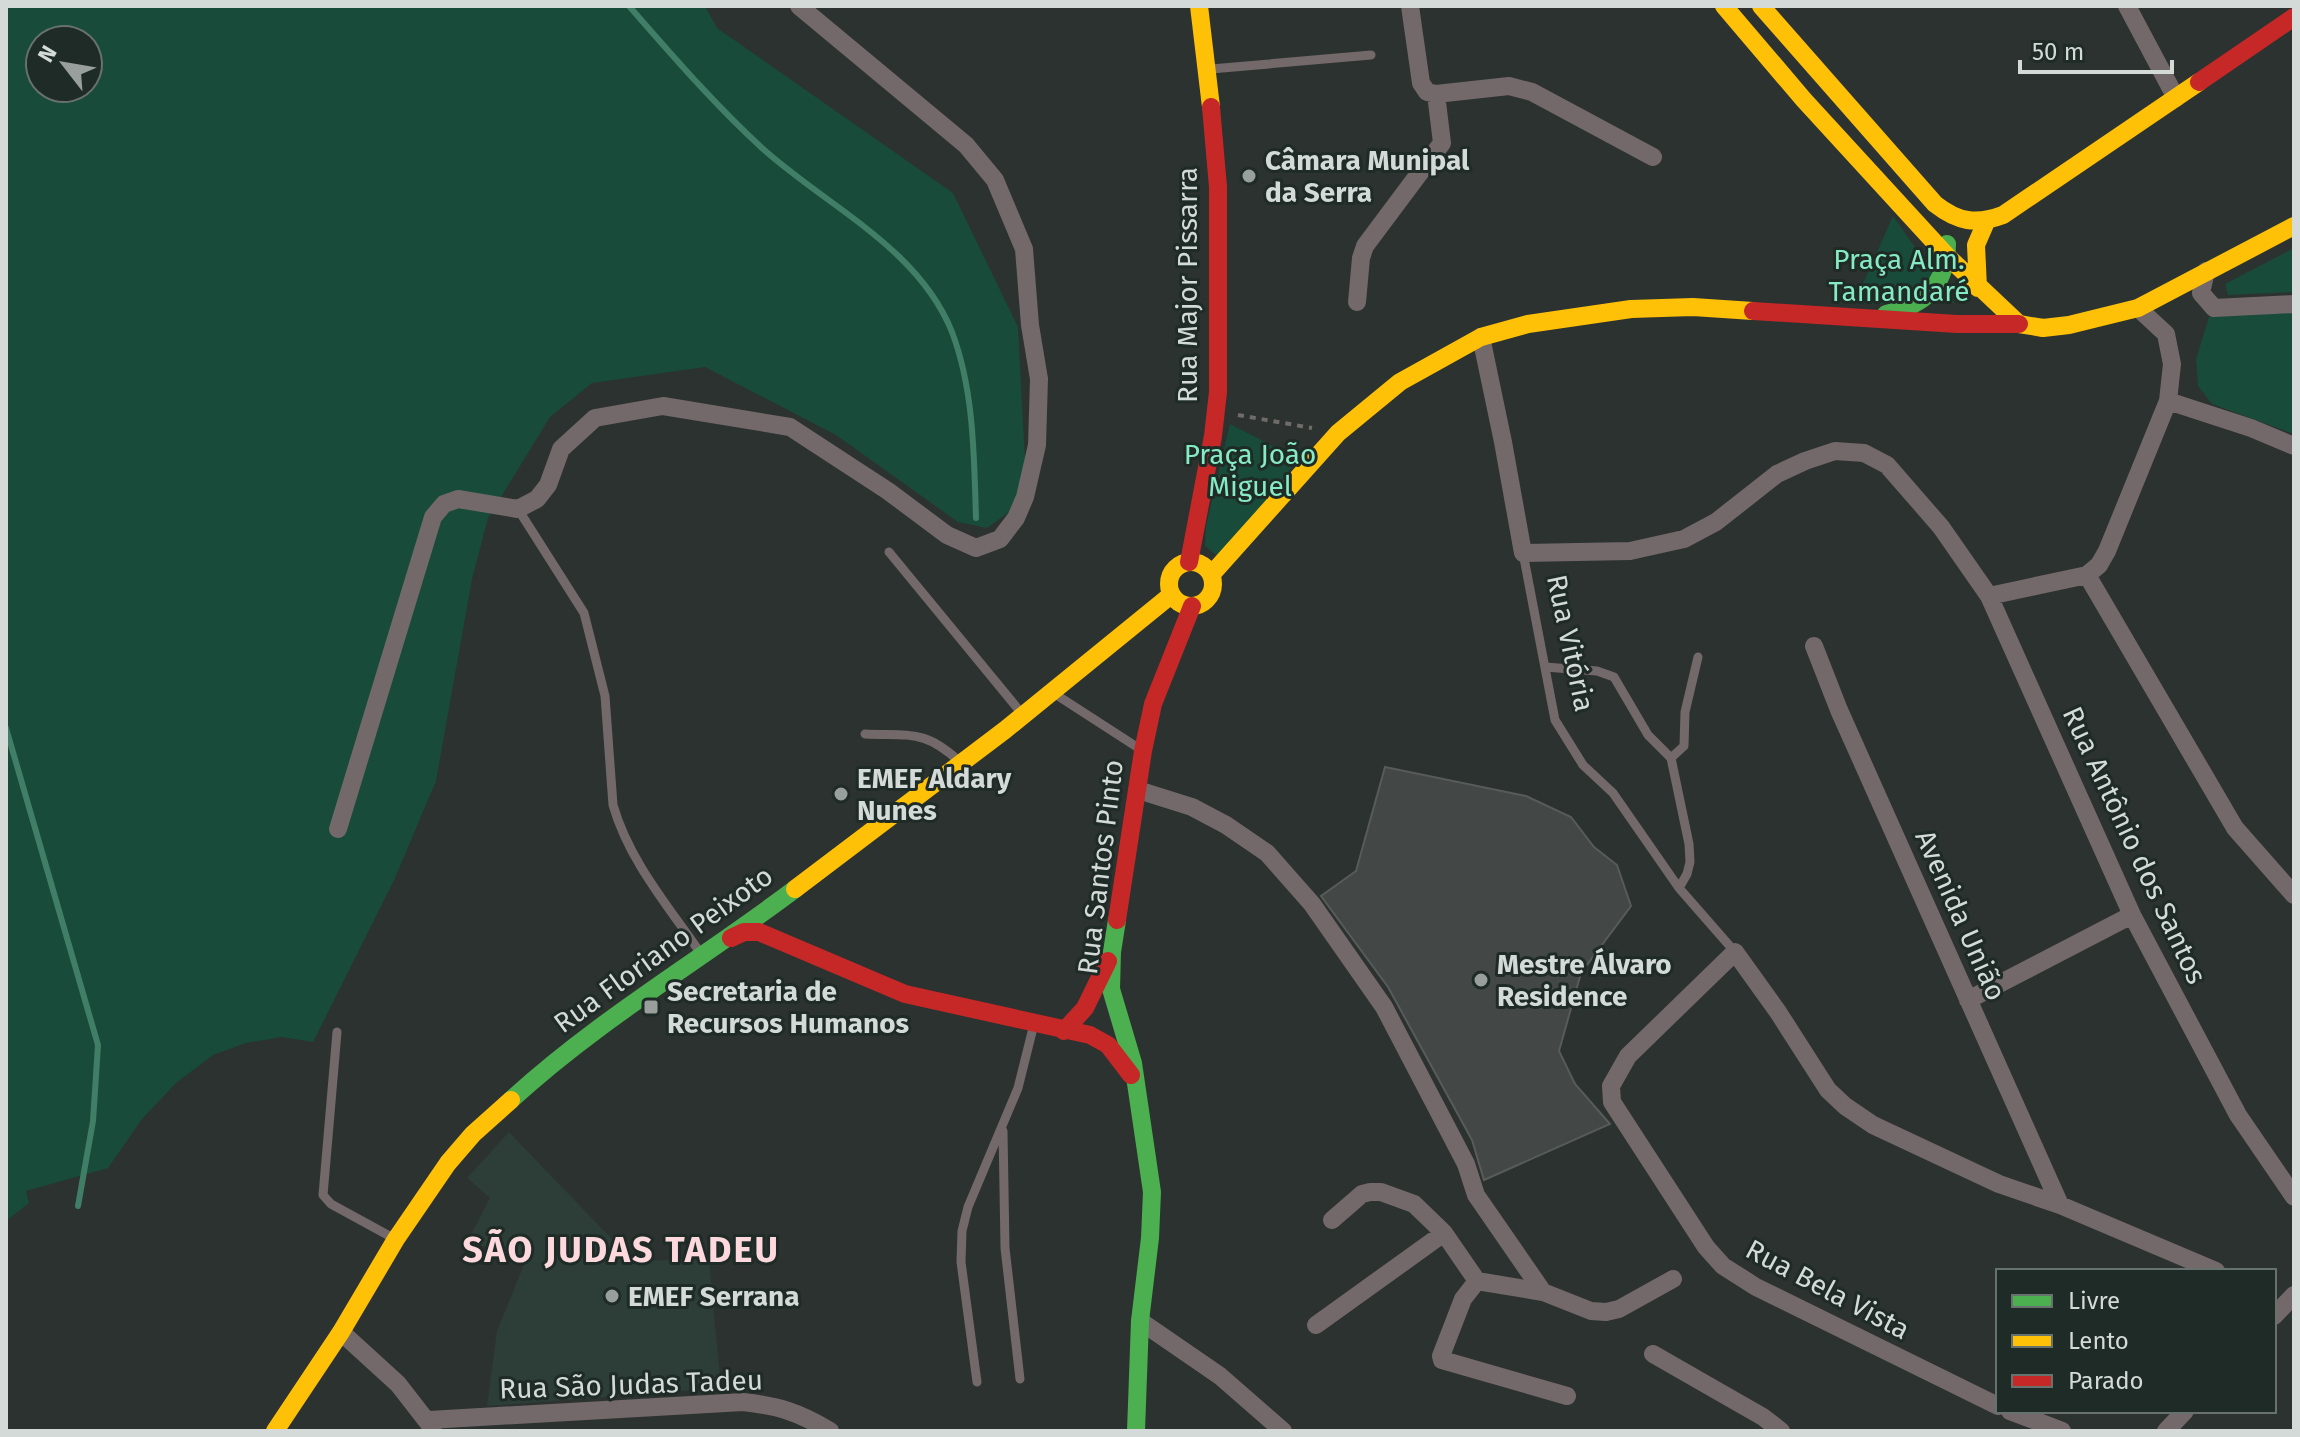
<svg xmlns="http://www.w3.org/2000/svg" width="2300" height="1437" font-family="'Fira Sans',sans-serif">
	<rect width="100%" height="100%" fill="#2c322f"/>
	<path fill="#2c3e37" d="M509 1132 633 1261 709 1259 721 1388 487 1406 497 1331 525 1262 468 1240 490 1198 467 1178Z"/>
	<path fill="#184b3a" fill-rule="evenodd" d="M6 6H705L717 28 953 193 1018 327 1026 481 1012 510 987 528 958 522 836 435 705 367 592 383 550 417 488 518 472 579 436 781 395 878 313 1042 282 1037 246 1043 213 1055 176 1083 142 1119 108 1168 26 1191 29 1203 6 1221ZM40 40H88V88H40Z
		M1893 216 1954 303 1854 304Z
		M2294 248V292L2228 295 2225 284Z
		M2294 312V434L2212 404 2198 386 2196 359 2209 317Z
		M1230 424 1298 459 1222 560 1205 546 1206 526Z"/>
	<g fill="none" stroke-linecap="round" stroke-linejoin="round">
		<path stroke="#417e67" stroke-width="6" d="M629 6C672 55 714 104 762 148 826 206 918 247 952 332 974 390 974 456 976 518
			M6 728 98 1045 93 1121 78 1206"/>
	</g>
	<path fill="#434846" stroke="#575c5a" stroke-width="2" d="M1385 767 1526 796 1571 817 1594 847 1617 865 1631 906 1581 973 1559 1051 1575 1084 1610 1124 1484 1180 1472 1140 1388 987 1321 896 1356 871Z"/>
	<g fill="none" stroke-linecap="round" stroke-linejoin="round">
		<path stroke="#706b6b" stroke-width="4" stroke-dasharray="6 6" stroke-linecap="butt" d="M1238 415 1312 428"/>
		<path stroke="#73686a" stroke-width="9" d="M1211 69 1371 55
			M518 509 584 613 605 696 613 805C629 861 669 907 701 954
			M889 552 1023 715
			M1523 553 1555 720 1583 765 1613 793 1679 888 1735 952
			M1545 667 1597 671 1614 677 1648 735 1671 758 1689 844 1690 862 1687 874 1679 888
			M1055 694 1140 749
			M865 734C911 736 925 729 961 763
			M1671 758 1684 746 1685 712 1698 657
			M337 1032 323 1195 331 1204 395 1239
			M1003 1131 1005 1248 1020 1379
			M977 1382 961 1262 962 1231 968 1207 1018 1088 1034 1024"/>
		<path stroke="#73686a" stroke-width="18" d="M1410 6 1421 83 1427 92 1436 94 1509 86 1532 92 1653 157
			M2127 6 2176 98
			M2206 271 2201 293 2214 308 2294 304
			M1357 302 1361 258 1365 246 1442 143 1436 94
			M2138 308 2166 334 2172 364 2168 401 2107 551 2099 565 2087 575 2235 828 2294 895
			M1481 337 1503 442 1523 553 1630 551 1684 539 1716 522 1777 474 1805 461 1835 451 1864 453 1887 465 1941 527 1989 596 2132 915 2238 1115 2294 1197
			M2168 401 2251 428 2294 446
			M1989 596 2087 575
			M1814 646 1839 710 2060 1205
			M1138 790 1192 807 1226 825 1267 853 1312 904 1384 1007 1466 1164 1476 1195 1543 1292
			M338 829 433 517 444 504 458 499 518 509 537 499 548 485 561 449 595 418 663 406 790 427 888 491 947 535 976 548 1000 539 1016 518 1025 497 1037 445 1039 379 1030 325 1024 249 995 180 966 145 799 6
			M1968 1000 2132 915
			M1332 1220 1362 1194 1370 1192H1381L1414 1204 1444 1233 1477 1281 1543 1292 1591 1311 1606 1312 1619 1309 1673 1279
			M1477 1281 1463 1299 1441 1356 1442 1360 1567 1396
			M2274 1316 2294 1295
			M1140 1321 1220 1376 1283 1431
			M1316 1325 1444 1233
			M341 1332 398 1384 433 1429
			M1653 1354 1763 1417 1781 1431
			M1998 1406 1756 1287 1723 1266 1706 1247 1612 1102 1611 1086 1628 1056 1735 952 1778 1012 1828 1090 1845 1106 1873 1125 1999 1184 2060 1205 2216 1271
			M2010 1411 2062 1431
			M429 1420 743 1402C779 1406 798 1412 830 1431
			M2166 1431 2185 1411"/>
		<path stroke="#4caf50" stroke-width="18" d="M1886 314C1925 305 1946 286 1947 244
			M1117 920 1112 952 1111 989 1133 1063 1152 1192 1150 1238 1140 1321 1136 1431
			M511 1100C598 1020 701 960 795 889"/>
		<path stroke="#ffc107" stroke-width="18" d="M1199 6 1211 107
			M1724 6 1804 100 1948 257 2019 324 2043 328 2069 325 2138 308 2294 226
			M1761 6 1935 204C1958 222 1976 225 2003 215L2199 82
			M1978 288 1976 245 1986 222
			M1169 584a22 22 0 1 1 44 0a22 22 0 1 1-44 0Z
			M1211 575 1338 433 1400 382 1481 337 1528 324 1631 309 1693 307 1753 311
			M795 889 1005 730 1171 595
			M275 1431 341 1332 396 1239 448 1163 473 1134 511 1100"/>
		<path stroke="#c62828" stroke-width="18" d="M2199 82 2294 17
			M1753 311 1957 324H2019
			M1189 562 1213 436 1218 392V187L1211 107
			M1117 920 1143 751 1153 704 1192 606
			M731 938 744 932H759L905 994 1090 1035 1108 1045 1131 1075
			M1064 1031 1085 1008 1108 961"/>
	</g>
	<g fill="#999f9c" stroke="#1f2b26" stroke-width="3">
		<circle cx="1249" cy="176" r="8"/>
		<circle cx="841" cy="794" r="8"/>
		<circle cx="1481" cy="980" r="8"/>
		<rect x="643" y="999" width="16" height="16" rx="4"/>
		<circle cx="612" cy="1296" r="8"/>
	</g>
	<g text-anchor="middle" stroke-width="6" stroke-linejoin="round" paint-order="stroke">
		<g font-size="28" font-weight="bold" fill="#d3dad7" stroke="#1f2b26" text-anchor="start">
			<text x="1265" y="170">Câmara Munipal<tspan x="1265" dy="32">da Serra</tspan></text>
			<text x="857" y="788">EMEF Aldary<tspan x="857" dy="32">Nunes</tspan></text>
			<text x="1497" y="974">Mestre Álvaro<tspan x="1497" dy="32">Residence</tspan></text>
			<text x="667" y="1001">Secretaria de<tspan x="667" dy="32">Recursos Humanos</tspan></text>
			<text x="628" y="1306">EMEF Serrana</text>
		</g>
		<g font-size="28" fill="#86eac4" stroke="#1f2b26">
			<text x="1899" y="269">Praça Alm.<tspan x="1899" dy="32">Tamandaré</tspan></text>
			<text x="1250" y="464">Praça João<tspan x="1250" dy="32">Miguel</tspan></text>
		</g>
		<g font-size="28" fill="#d3dad7" stroke="#1f2b26">
			<text transform="translate(1187 285) rotate(-90)" y="10">Rua Major Pissarra</text>
			<text transform="translate(1571 643) rotate(78)" y="10">Rua Vitória</text>
			<text transform="translate(2135 845) rotate(65)" y="10">Rua Antônio dos Santos</text>
			<text transform="translate(1100 867) rotate(-83)" y="10">Rua Santos Pinto</text>
			<text transform="translate(1961 915) rotate(66)" y="10">Avenida União</text>
			<text transform="translate(663 949) rotate(-36)" y="10">Rua Floriano Peixoto</text>
			<text transform="translate(1828 1289) rotate(28)" y="10">Rua Bela Vista</text>
			<text transform="translate(631 1384) rotate(-2)" y="10">Rua São Judas Tadeu</text>
		</g>
		<g font-size="36" font-weight="bold" letter-spacing="2" fill="#fdd9de" stroke="#1f2b26">
			<text x="621" y="1262">SÃO JUDAS TADEU</text>
		</g>
	</g>
	<rect width="2300" height="1437" fill="none" stroke="#d3dad7" stroke-width="16"/>
	<rect x="1996" y="1269" width="280" height="144" fill="#1f2b26" stroke="#67716d" stroke-width="2"/>
	<rect x="2012" y="1295" width="40" height="12" fill="#4caf50" stroke="#67716d" stroke-width="2"/>
	<text x="2068" y="1309" font-size="24" fill="#d3dad7">Livre</text>
	<rect x="2012" y="1335" width="40" height="12" fill="#ffc107" stroke="#67716d" stroke-width="2"/>
	<text x="2068" y="1349" font-size="24" fill="#d3dad7">Lento</text>
	<rect x="2012" y="1375" width="40" height="12" fill="#c62828" stroke="#67716d" stroke-width="2"/>
	<text x="2068" y="1389" font-size="24" fill="#d3dad7">Parado</text>
	<g transform="translate(64 64) rotate(301)"><circle r="38" fill="#1f2b26" stroke="#67716d" stroke-width="2"/>
	<path d="M0-6L14 30L0 20L-14 30Z" fill="#999f9c"/>
	<text y="-12" font-size="22" font-weight="bold" text-anchor="middle" fill="#d3dad7">N</text>
	</g>
	<path d="M2020 60v12h152v-12" fill="none" stroke="#d3dad7" stroke-width="4"/>
	<text x="2032" y="60" font-size="24" fill="#d3dad7" stroke="#1f2b26" stroke-width="6" paint-order="stroke">50 m</text>
</svg>
